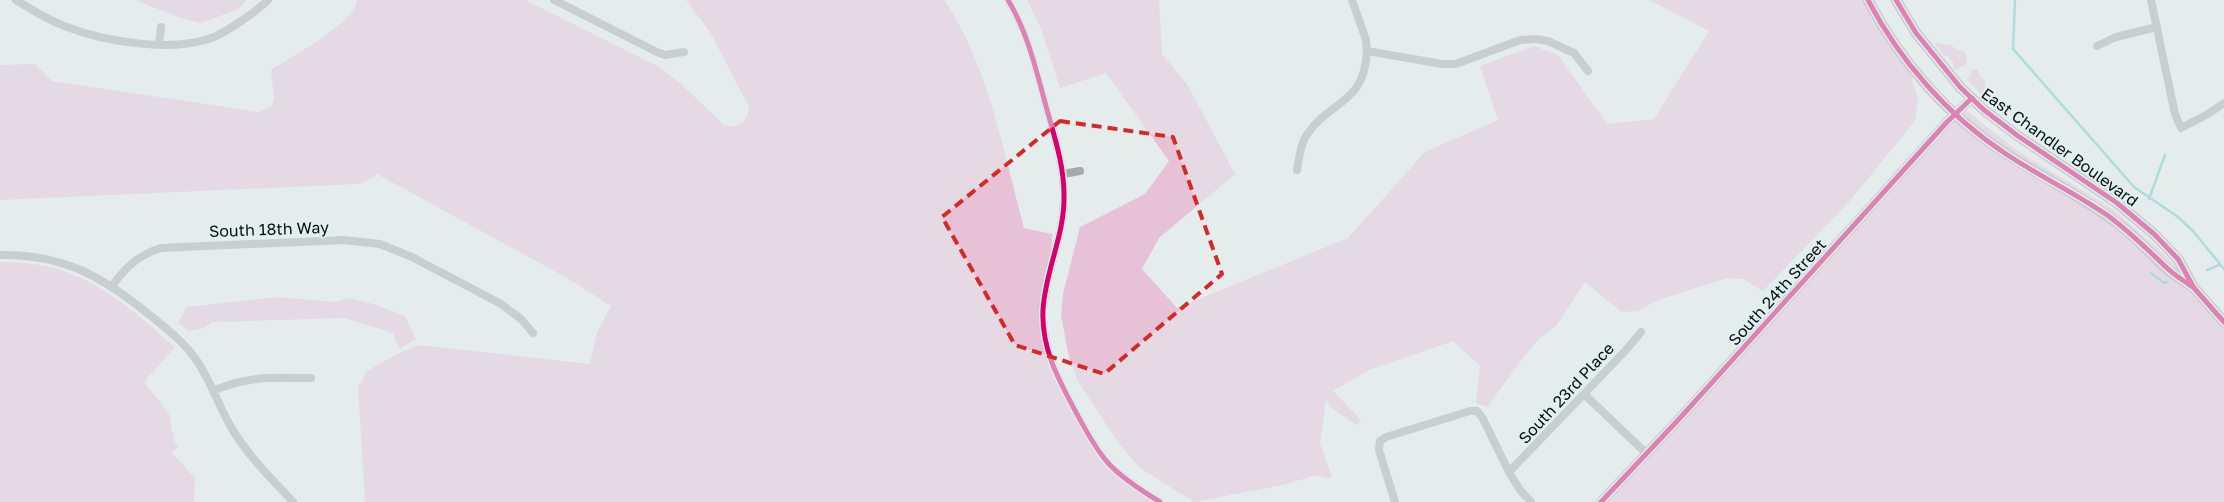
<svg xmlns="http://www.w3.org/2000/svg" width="2224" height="502" font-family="'Golos Text',sans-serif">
	<rect width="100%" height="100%" fill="#e4ecec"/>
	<path fill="#e7c2d7" d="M135 0H246L239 9 201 23 181 18Z
		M357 0H525L659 67 680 83 724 125C740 129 746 123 749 107L710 32 686 0H944C988 63 1004 154 1024 228L1052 234 1051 272 1043 310 1049 356 1108 463 1160 502H365L358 387 367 371 397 354 419 345 590 364 597 332 611 306 567 278 377 174 367 181 358 184 0 200V65L35 64 52 81 259 112 271 107 274 99 271 70C291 57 355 23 357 0Z
		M1027 0H1159L1162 54 1187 84 1235 174 1159 238 1142 269 1177 308 1348 238 1425 152 1498 120 1480 66 1534 46 1558 55 1607 124 1654 119 1709 31 1649 0H1864L1911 75 1918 100 1915 121 1847 204 1763 291 1743 279 1727 278 1658 300 1638 311 1621 312 1585 282 1557 325 1540 338 1526 354 1487 407 1476 403 1480 366 1453 341 1369 370 1333 391 1361 420 1357 425 1333 409 1326 401 1320 443 1332 477 1326 478 1316 475 1287 484 1194 502 1140 468 1119 444 1077 380 1068 353 1061 315 1063 294 1080 227 1145 194 1169 161 1106 73 1060 88 1041 29Z
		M1934 43 1951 45 1957 50 1964 51 1967 57 1966 64 1956 70 1953 66V62L1948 56H1944Z
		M1973 69H1977L1980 73 1979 75 1985 81V89C1990 95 1994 103 2000 107V112L1967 80Z
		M1962 107 2016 150 2113 209 2168 258 2224 322V502H1601Z
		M0 262C80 261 118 298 175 347L144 382 169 414 174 440 178 447 172 453 195 478 194 502H0Z
		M278 297 335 302 350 298 373 304 405 316 416 339 399 349 393 333 345 318 212 322 204 328 188 331 178 323 187 307Z"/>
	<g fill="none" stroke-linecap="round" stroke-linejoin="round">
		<path stroke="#72c6c8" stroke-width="2.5" d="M2015 0 2013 49 2134 187 2178 217 2193 231 2224 269
			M2149 199 2165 155
			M2207 270 2219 265
			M2151 273 2164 283 2167 282"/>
		<path stroke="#a8a9aa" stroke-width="8" d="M16 0C32 10 48 20 67 27 106 42 174 53 214 37 229 30 256 12 268 0
			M554 0 657 52 665 55 684 52
			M1008 0C1028 33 1036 70 1046 106 1054 136 1064 164 1064 195 1065 235 1045 271 1043 310 1041 350 1060 382 1078 416 1087 432 1096 450 1109 464 1123 479 1142 491 1160 502
			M1352 0 1366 40 1367 51
			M2151 0 2175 114 2181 128 2208 114 2224 103
			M159 44 161 27
			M2097 46 2116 37 2157 27
			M1297 170C1299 159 1300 146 1306 136 1330 99 1364 106 1367 51L1442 64H1456L1520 40 1535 39 1548 41 1574 53 1588 71
			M1063 174 1080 171
			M0 255C64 254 103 277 151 316 168 330 185 343 197 361 212 383 220 410 234 432 250 458 273 480 293 502
			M112 286C126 267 138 255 161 248L344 240 380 244 412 257 501 304 521 319 533 333
			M213 391C249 375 273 378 311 378
			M1584 394 1647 454
			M1509 472 1626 350 1641 332
			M1395 502 1379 450 1380 441 1386 437 1470 411H1477L1482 417 1509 472 1520 490 1531 502"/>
		<path stroke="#a8a9aa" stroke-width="10" d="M1601 502 1680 418 1947 122 1972 98"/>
		<path stroke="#a7a8a9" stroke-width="11" d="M1868 0C1900 61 1948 117 2007 154 2040 176 2075 193 2107 216 2130 231 2147 250 2167 269 2174 275 2184 281 2192 286
			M1896 0 1916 33 1960 87 1984 110 2018 136 2117 203 2154 234 2178 259 2194 288 2224 322"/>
		<defs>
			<path id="cycleway" d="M1008 0C1028 33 1036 70 1046 106 1054 136 1064 164 1064 195 1065 235 1045 271 1043 310 1041 350 1060 382 1078 416 1087 432 1096 450 1109 464 1123 479 1142 491 1160 502
				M1868 0C1900 61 1948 116 2006 154 2039 176 2075 193 2107 215 2129 231 2147 249 2167 268 2174 275 2183 280 2191 286
				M1896 0 1916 33 1960 87 1984 110 2018 136 2117 203 2154 234 2178 259 2194 288 2224 322
				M1601 502 1680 418 1947 122 1972 98"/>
		</defs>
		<use href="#cycleway" stroke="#e0f0f0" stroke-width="8"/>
		<use href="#cycleway" stroke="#d6006c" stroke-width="5"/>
	</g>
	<path d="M0 0H2224V502H0ZM1060 121 1173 137 1222 274 1104 374 1015 345 942 217Z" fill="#e4ecec" fill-opacity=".55" fill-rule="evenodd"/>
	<path fill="none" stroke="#d62828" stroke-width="4" stroke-dasharray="10 6" stroke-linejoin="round" d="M1060 121 1173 137 1222 274 1104 374 1015 345 942 217Z"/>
	<g text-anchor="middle" stroke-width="4" stroke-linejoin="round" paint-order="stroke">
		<g font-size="16" fill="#080d0d" stroke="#e0f0f0">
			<text transform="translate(2060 147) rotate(36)" y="6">East Chandler Boulevard</text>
			<text transform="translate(269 229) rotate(-2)" y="6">South 18th Way</text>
			<text transform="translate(1777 292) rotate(-48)" y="6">South 24th Street</text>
			<text transform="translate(1566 393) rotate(-47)" y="6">South 23rd Place</text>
		</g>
	</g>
</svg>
